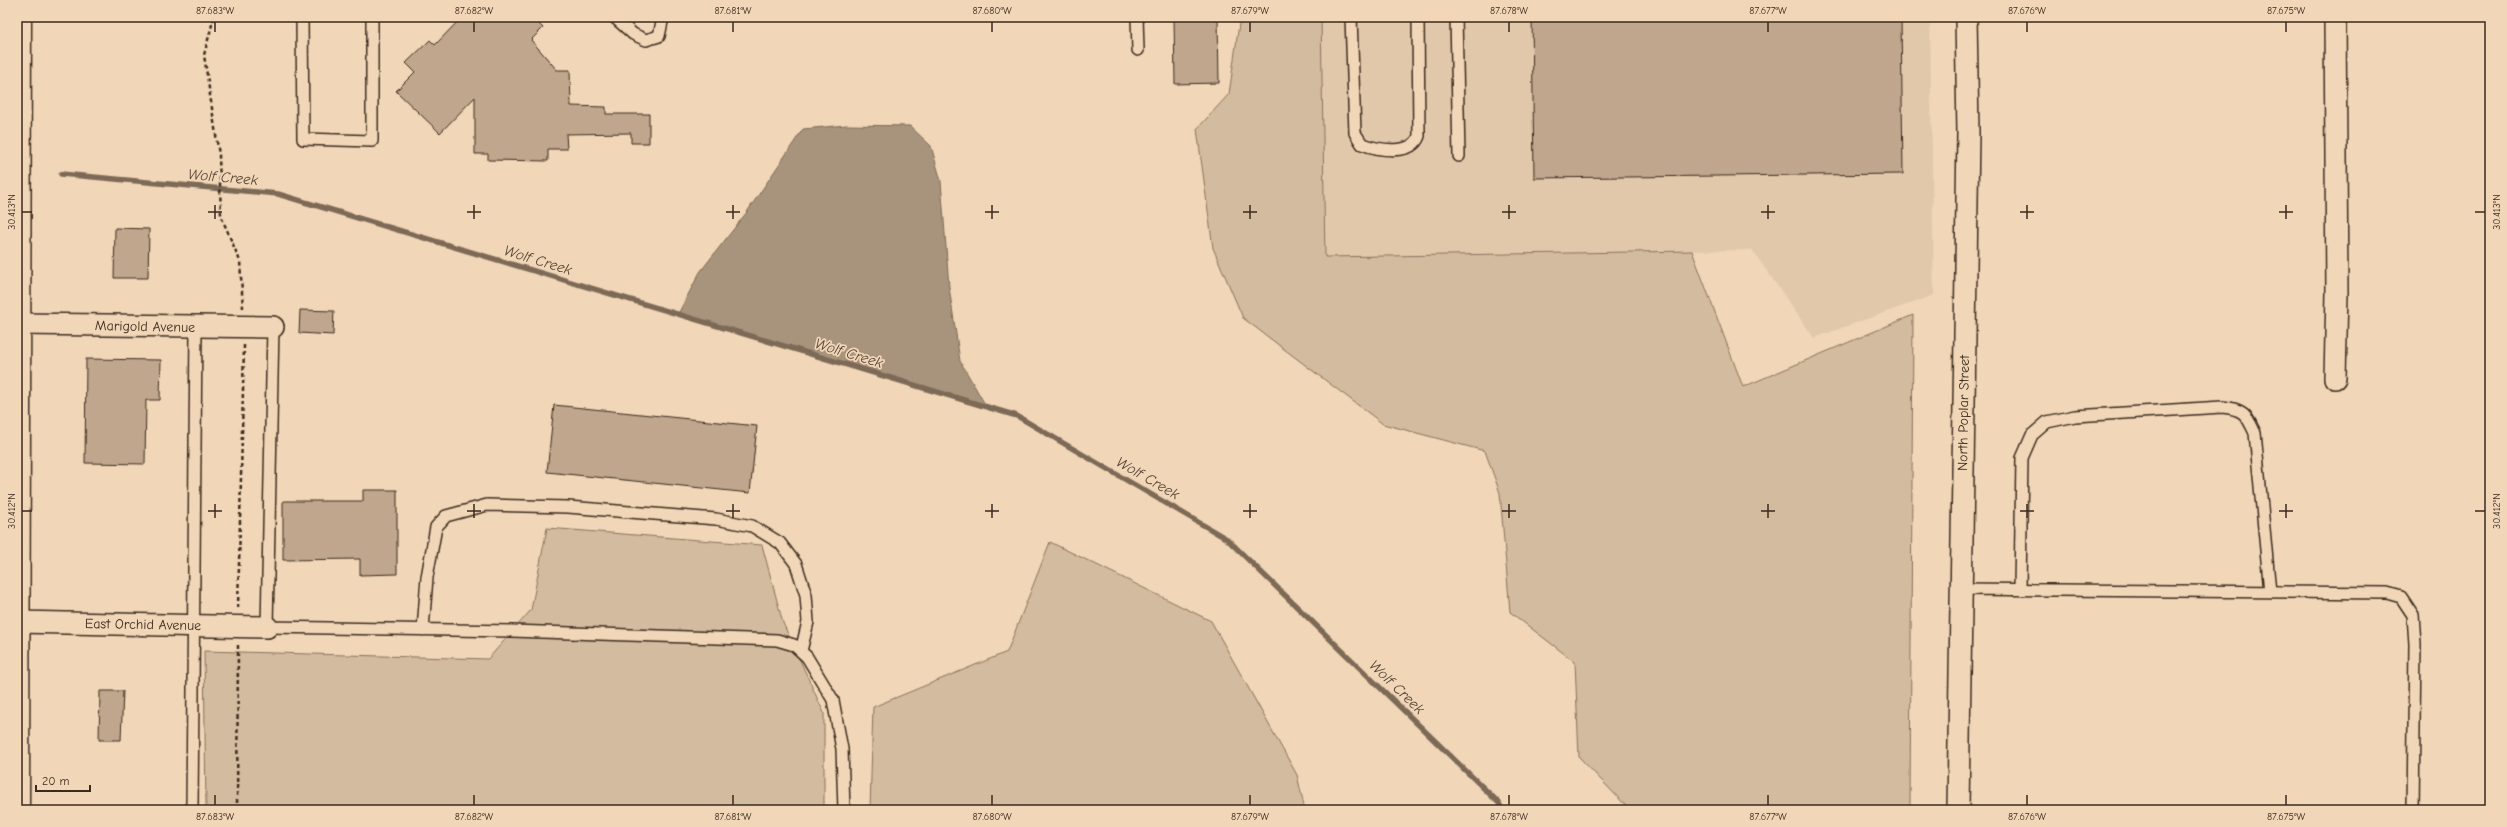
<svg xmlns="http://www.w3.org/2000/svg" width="2507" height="827" font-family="'Comic Neue',sans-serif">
	<rect width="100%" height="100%" fill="#f1d7b8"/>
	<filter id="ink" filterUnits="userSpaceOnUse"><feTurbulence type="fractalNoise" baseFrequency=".025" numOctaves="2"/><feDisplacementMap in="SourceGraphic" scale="8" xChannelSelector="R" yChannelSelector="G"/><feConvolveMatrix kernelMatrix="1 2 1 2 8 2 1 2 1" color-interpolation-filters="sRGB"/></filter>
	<g filter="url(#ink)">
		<path fill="#e2c8ab" d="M1321 17H1930L1934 295 1814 338 1752 250 1325 257Z"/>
		<path fill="#d3bb9f" stroke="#87725e" d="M1240 17H1321L1325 257 1692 251 1743 387 1913 315 1910 810H1630L1579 757 1575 662 1510 612 1500 493 1485 451 1383 424 1243 318 1213 248 1197 129 1229 94Z
			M547 528 762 545 783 623 824 713V810H206L204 651 488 659 531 610Z
			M1050 542 1211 621 1297 775 1305 810H870L873 707 1007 652Z"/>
		<path fill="#a8937c" stroke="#7c6956" d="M846 125 910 126 931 146 941 181 949 287 960 361 986 406 678 314 700 272 747 212 803 129Z"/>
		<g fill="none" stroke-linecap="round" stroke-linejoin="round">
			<path stroke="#7c6956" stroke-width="5.5" d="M61 174 278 194 1017 416 1227 539 1499 803 1502 810"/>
		</g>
		<path fill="#bfa68d" stroke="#3b2a1e" d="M462 17H532L543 28 531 40 557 70H570L571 106 606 107V114H649V143H631V133L566 134 567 149H548V161L488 160V154H475V97L440 133 396 91 415 72 406 63 430 40 435 45Z
			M1174 17H1218L1219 83 1175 84Z
			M1532 17H1901L1903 174 1534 178Z
			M115 228 149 229 148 278H114Z
			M300 310 334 311 333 335 299 333Z
			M86 359 161 360 160 400H146L145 464 85 463Z
			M554 405 757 426 750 493 547 472Z
			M363 490H397V574L360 575V559L283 560V501H363Z
			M100 691H123L121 740H99Z"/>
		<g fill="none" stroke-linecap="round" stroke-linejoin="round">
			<defs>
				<path id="service" d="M302 17 303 139 372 141V17
					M614 17 633 34 646 40 659 36 663 17
					M1137 17 1138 50
					M1351 17 1355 133 1362 144C1378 150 1412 156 1419 136L1418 17
					M1456 17 1459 156
					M273 327 267 627 512 631 777 640 794 645 807 657 833 700 842 749 844 810
					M1960 589 2387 593 2401 597 2413 615 2415 644 2413 810
					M2020 589 2022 458 2032 435 2047 422 2075 416 2222 407C2244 409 2246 414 2255 433L2270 592
					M423 630 427 577 436 527 446 516 487 505 568 507 716 519 752 526 780 543 796 564 806 595 808 622 801 651
					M192 810 196 327"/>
				<path id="minor" d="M17 324 273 327
					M2335 378 2337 293 2335 17
					M17 622 267 627
					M1958 810 1968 133 1966 17"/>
				<path id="primary" d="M18 810 20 17"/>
			</defs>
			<use href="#service" stroke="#3b2a1e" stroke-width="14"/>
			<use href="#minor" stroke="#3b2a1e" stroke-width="24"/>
			<use href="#primary" stroke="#3b2a1e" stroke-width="25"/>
			<path stroke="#3b2a1e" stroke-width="2.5" stroke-dasharray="4 3" stroke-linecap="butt" d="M214 17 204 55 219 155 221 216 240 261 243 308
				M238 608 244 345
				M237 810 238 645"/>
			<use href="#service" stroke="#f1d7b8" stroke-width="11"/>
			<use href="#minor" stroke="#f1d7b8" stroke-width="21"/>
			<use href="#primary" stroke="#f1d7b8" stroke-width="22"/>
		</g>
	</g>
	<path fill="none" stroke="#3b2a1e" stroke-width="1.5" d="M215 22V32M474 22V32M733 22V32M992 22V32M1250 22V32M1509 22V32M1768 22V32M2027 22V32M2286 22V32M215 205V219M474 205V219M733 205V219M992 205V219M1250 205V219M1509 205V219M1768 205V219M2027 205V219M2286 205V219M22 212H32M208 212H222M467 212H481M726 212H740M985 212H999M1243 212H1257M1502 212H1516M1761 212H1775M2020 212H2034M2279 212H2293M2475 212H2485M215 504V518M474 504V518M733 504V518M992 504V518M1250 504V518M1509 504V518M1768 504V518M2027 504V518M2286 504V518M22 511H32M208 511H222M467 511H481M726 511H740M985 511H999M1243 511H1257M1502 511H1516M1761 511H1775M2020 511H2034M2279 511H2293M2475 511H2485M215 795V805M474 795V805M733 795V805M992 795V805M1250 795V805M1509 795V805M1768 795V805M2027 795V805M2286 795V805"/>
	<g text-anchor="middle" stroke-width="3.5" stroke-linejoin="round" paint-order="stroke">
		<g font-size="14" fill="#3b2a1e" stroke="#f1d7b8">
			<text transform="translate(145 326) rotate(1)" y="5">Marigold Avenue</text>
			<text transform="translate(1963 413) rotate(-89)" y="5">North Poplar Street</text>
			<text transform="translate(143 624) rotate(1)" y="5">East Orchid Avenue</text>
		</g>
		<g font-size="15" font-style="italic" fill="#564436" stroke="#f1d7b8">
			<text transform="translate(223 177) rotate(5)" y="5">Wolf Creek</text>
			<text transform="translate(538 260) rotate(17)" y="5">Wolf Creek</text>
			<text transform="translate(849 353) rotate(17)" y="5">Wolf Creek</text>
			<text transform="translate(1148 478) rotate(30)" y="5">Wolf Creek</text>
			<text transform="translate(1397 687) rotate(44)" y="5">Wolf Creek</text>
		</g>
	</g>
	<rect width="2507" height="827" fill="none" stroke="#f1d7b8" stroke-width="44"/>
	<path d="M36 785v6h54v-6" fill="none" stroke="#3b2a1e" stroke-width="2"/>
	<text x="42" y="785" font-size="12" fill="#3b2a1e" stroke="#f1d7b8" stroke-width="3" paint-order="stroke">20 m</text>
	<rect x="22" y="22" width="2463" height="783" fill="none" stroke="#3b2a1e" stroke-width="1.5"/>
	<g font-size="10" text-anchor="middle" fill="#3b2a1e">
		<text x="215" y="14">87.683°W</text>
		<text x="474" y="14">87.682°W</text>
		<text x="733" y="14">87.681°W</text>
		<text x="992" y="14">87.680°W</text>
		<text x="1250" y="14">87.679°W</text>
		<text x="1509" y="14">87.678°W</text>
		<text x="1768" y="14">87.677°W</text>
		<text x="2027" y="14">87.676°W</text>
		<text x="2286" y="14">87.675°W</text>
		<text transform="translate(11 212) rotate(-90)" y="4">30.413°N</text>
		<text transform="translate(2496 212) rotate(-90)" y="4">30.413°N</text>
		<text transform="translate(11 511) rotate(-90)" y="4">30.412°N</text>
		<text transform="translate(2496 511) rotate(-90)" y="4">30.412°N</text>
		<text x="215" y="820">87.683°W</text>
		<text x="474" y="820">87.682°W</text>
		<text x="733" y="820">87.681°W</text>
		<text x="992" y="820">87.680°W</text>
		<text x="1250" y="820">87.679°W</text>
		<text x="1509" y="820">87.678°W</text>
		<text x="1768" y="820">87.677°W</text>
		<text x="2027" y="820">87.676°W</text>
		<text x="2286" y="820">87.675°W</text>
	</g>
</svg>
